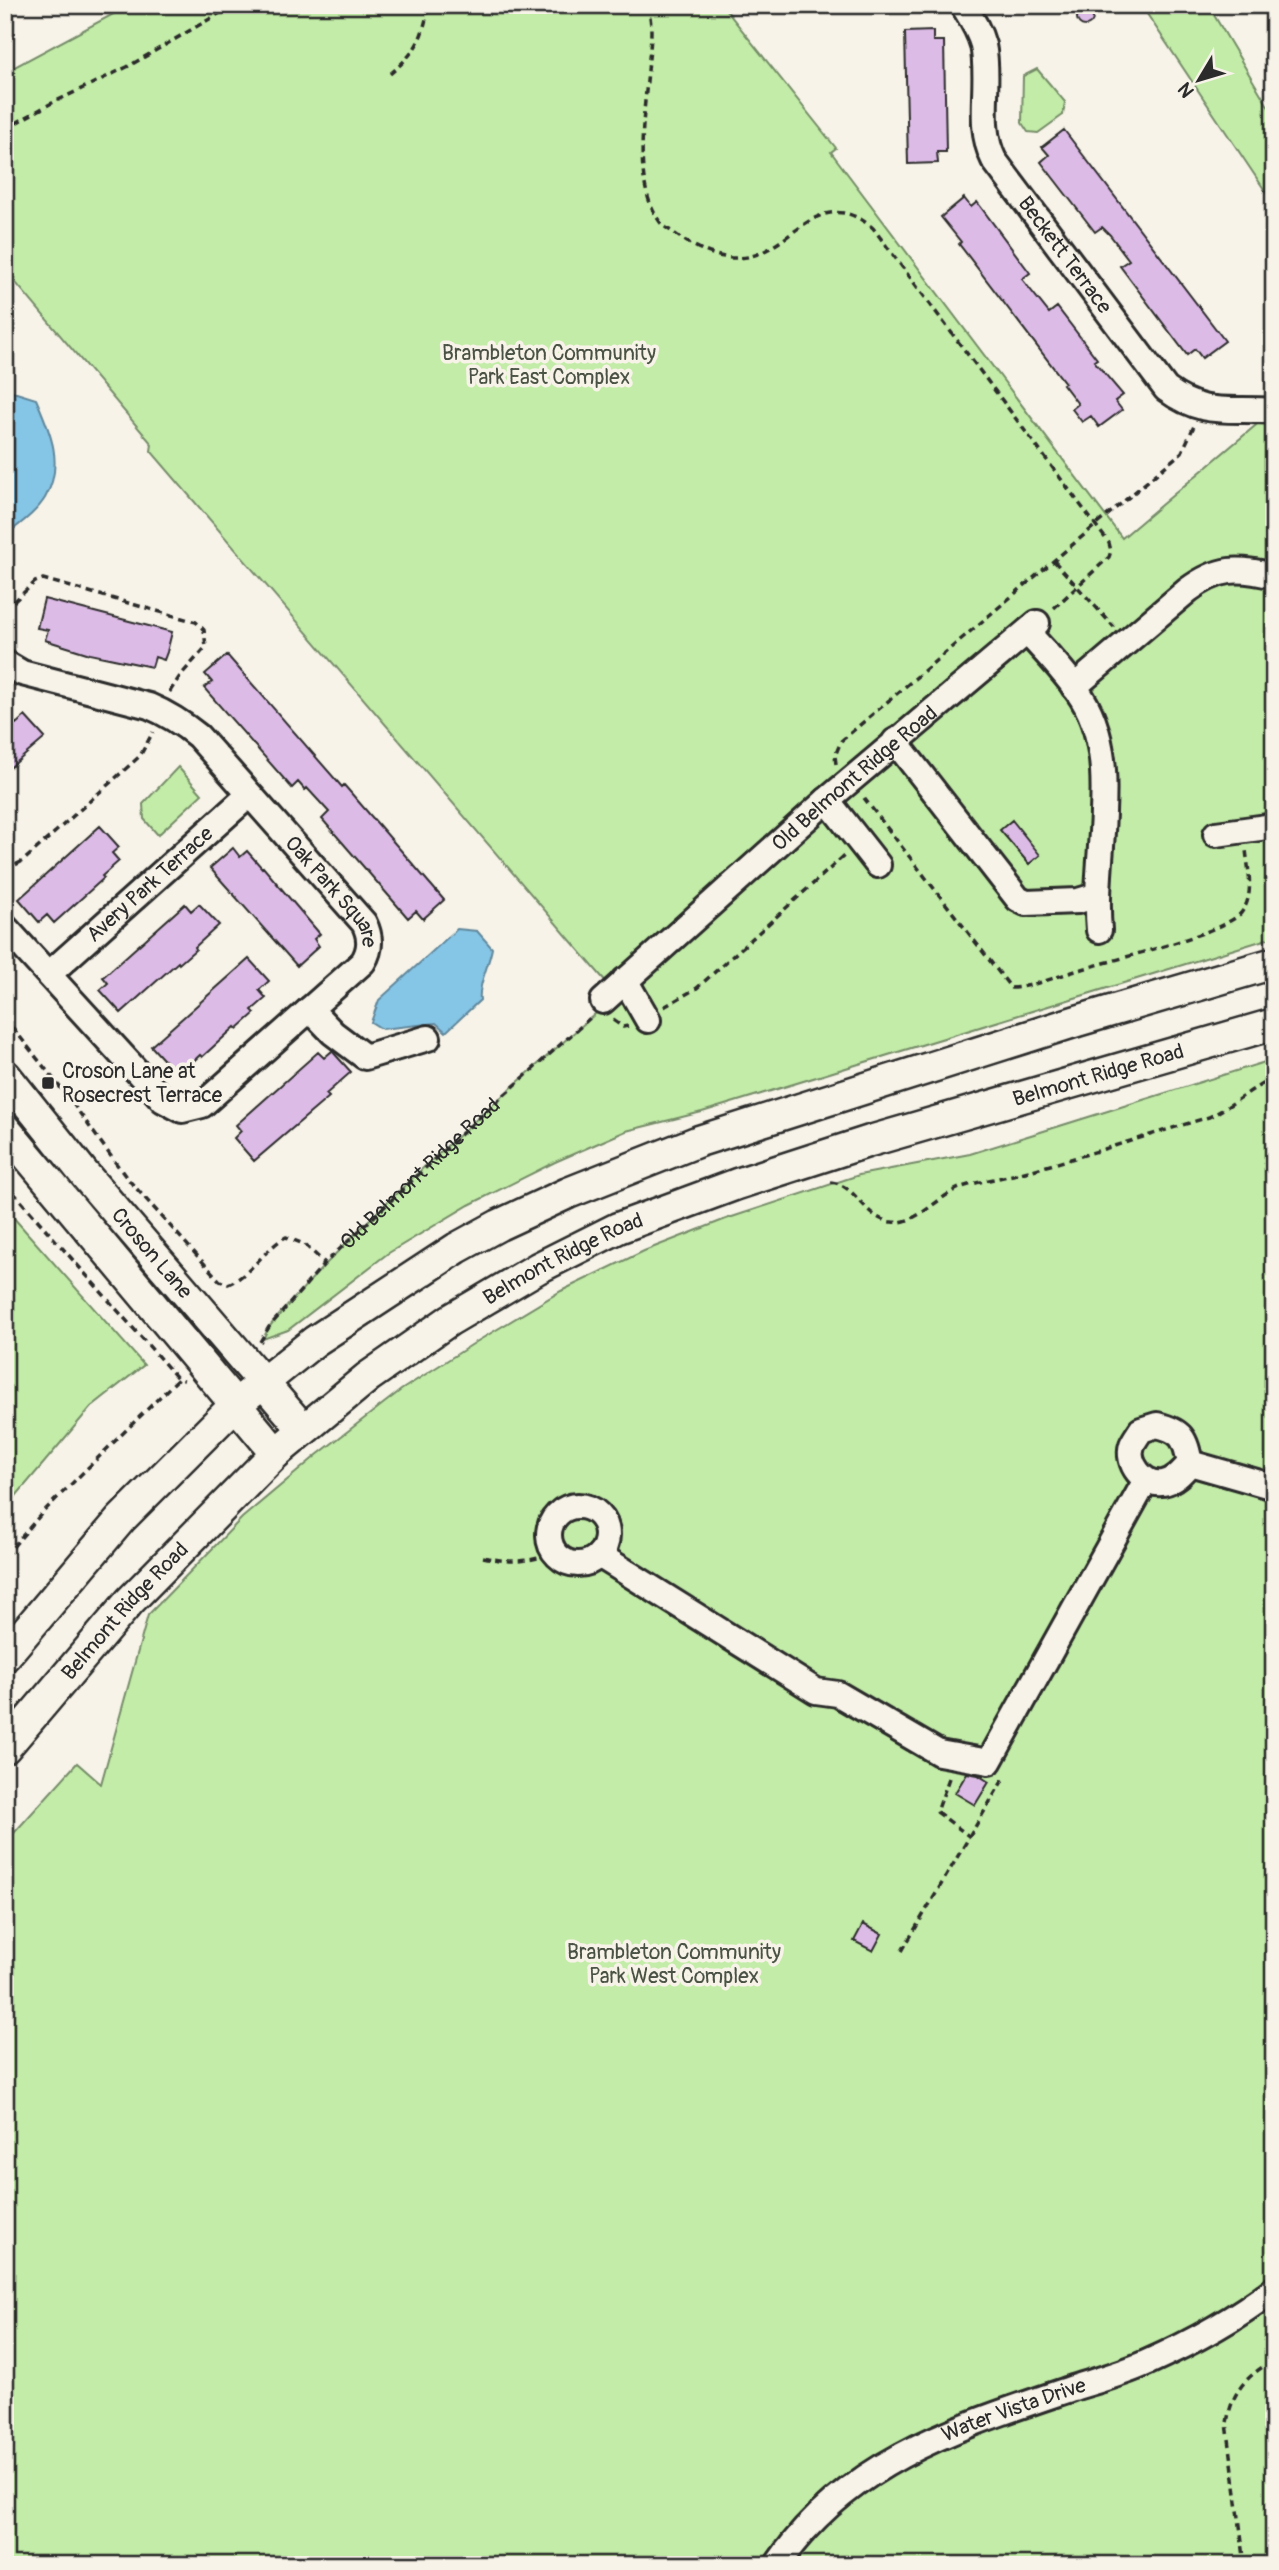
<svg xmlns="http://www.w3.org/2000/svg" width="1279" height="2570" font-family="Pangolin,sans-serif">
	<rect width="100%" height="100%" fill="#f7f3e8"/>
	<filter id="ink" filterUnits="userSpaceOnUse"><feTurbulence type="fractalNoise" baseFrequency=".0143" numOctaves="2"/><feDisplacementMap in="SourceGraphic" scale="14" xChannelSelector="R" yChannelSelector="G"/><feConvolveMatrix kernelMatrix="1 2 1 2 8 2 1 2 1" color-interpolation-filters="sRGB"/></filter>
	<g filter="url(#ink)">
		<path fill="#c2eca7" stroke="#768c69" stroke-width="2" d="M130 5H722L836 148 831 152 1122 538 1274 410V617L1267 711 1274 815V937L702 1112 626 1131 555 1162 469 1205 387 1254 288 1330 263 1339 269 1327C365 1214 484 1112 595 1014L603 1001 614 991 151 451 152 444 5 270V72Z
			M1141 5H1208L1274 116V204Z
			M1037 69 1065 102 1063 115 1038 133 1028 132 1022 123 1023 76Z
			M178 767 202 794 158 835 144 819 143 804Z
			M1274 1059V2565H5V1843L77 1763 101 1784 148 1615 242 1518 317 1455 401 1390 476 1342 561 1291 644 1251 726 1219 859 1175 970 1154Z
			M5 1208 144 1365 91 1407 5 1509Z"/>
		<path fill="#85c5e6" stroke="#61879b" stroke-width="2" d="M10 391 36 399C50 431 65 464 45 498 36 513 18 525 5 536V394Z
			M457 929 477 931 492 948C489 965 478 985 480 1000L446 1032 436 1023 382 1029 371 1022 379 1000Z"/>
		<path fill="#ddbbe7" stroke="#2b2b2b" stroke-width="2" d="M1077 18a8 8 0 1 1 16 0a8 8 0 1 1-16 0Z
			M933 31V41H944L946 152H937L938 163 908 164 905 32Z
			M1064 130 1225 341 1202 358 1195 349 1187 355 1120 266 1129 260 1110 235 1102 227 1095 232 1041 162 1049 155 1042 147Z
			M964 198 971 207 977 202 1030 273 1022 279 1049 313 1057 307 1097 359 1094 361 1123 395 1115 401 1122 410 1099 427 1091 416 1082 422 1072 409 1078 404 1063 384 1065 383 959 244 961 242 941 217Z
			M44 599 172 632 167 652 164 660 155 657 152 667 90 654 45 640 48 630 37 628Z
			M227 655 342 787 344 785 444 900 423 919 416 911 408 918 322 819 329 812 307 788 305 790 298 782 292 788 204 688 212 682 205 674Z
			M5 713 16 724 25 716 45 738 5 772Z
			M1012 820 1040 855 1029 864 1000 830Z
			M100 826 119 847 112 853 119 861 102 876 104 878 54 923 47 915 39 922 19 899Z
			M233 848 240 857 247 851 262 868 263 867 320 934 314 939 319 946 297 966 210 868Z
			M185 904 191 911 199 904 219 925 195 947 196 949 179 964 178 962 121 1013 100 990 108 983 103 977Z
			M249 959 269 981 259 990 266 998 252 1010 255 1013 237 1029 235 1027 202 1057 200 1055 185 1069 179 1063 172 1069 151 1046Z
			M332 1051 351 1072 326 1094 329 1097 254 1161 234 1138 241 1131 236 1125 318 1052 324 1058Z
			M967 1773 978 1775 989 1782 975 1805 955 1793Z
			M863 1924 882 1934 873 1951 854 1941Z"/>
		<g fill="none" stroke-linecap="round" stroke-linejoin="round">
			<defs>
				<g id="minor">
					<path id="s2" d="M963 5C971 18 979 30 983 45 991 84 976 124 994 160L1166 389C1205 418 1229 407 1274 411"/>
					<path d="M1027 632C1046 653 1067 674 1082 698 1123 764 1092 857 1099 930"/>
					<path id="s3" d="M5 663 22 673 149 706C168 714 182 723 198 736L364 923C371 937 371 949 363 962L202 1105 182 1110 163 1100 5 927"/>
					<path d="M1074 687 1188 590C1219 567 1238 567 1274 576"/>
					<path d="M895 741 1018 899 1026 903 1078 901 1098 895"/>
					<path d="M827 800 878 865"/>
					<path d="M1216 834 1274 826"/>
					<path id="s4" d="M49 974 249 795"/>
					<path d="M625 980 648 1020"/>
					<path id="s5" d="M603 1001 827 800 1037 623"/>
					<path d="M310 1009 333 1033 365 1057 428 1038"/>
					<path d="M1157 1425C1182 1431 1185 1438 1190 1463 1183 1471 1175 1481 1163 1483 1143 1486 1126 1463 1132 1445 1134 1440 1138 1435 1141 1430Z"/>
					<path d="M1190 1463 1274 1487"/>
					<circle cx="578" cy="1535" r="29"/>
					<path d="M599 1555 816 1691 838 1694 939 1753 989 1762 1146 1480"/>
					<path id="s6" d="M777 2565C847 2461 958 2427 1070 2389 1095 2381 1122 2374 1146 2363 1191 2343 1234 2320 1274 2289"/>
				</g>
				<g id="major">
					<path id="s7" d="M5 1075 85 1175 303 1429"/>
					<path d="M5 1129 276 1453"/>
					<path d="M5 1656 121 1519 235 1405 315 1341 457 1248 499 1225 568 1193 699 1141 1077 1021 1274 963"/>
					<path id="s8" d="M5 1748 130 1601 276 1453 368 1377 450 1320 538 1268 618 1228 737 1184 870 1141 1274 1024"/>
				</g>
			</defs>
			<use href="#minor" stroke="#2b2b2b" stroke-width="30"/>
			<use href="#major" stroke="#2b2b2b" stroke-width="35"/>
			<g stroke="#2b2b2b" stroke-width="3.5" stroke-dasharray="7 5" stroke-linecap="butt">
				<path d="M647 5C653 21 651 41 649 58 646 106 631 178 658 219 661 225 668 229 674 233 690 245 715 259 737 258 790 258 815 180 873 228L1109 543 1111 551 1109 557 1053 609"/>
				<path d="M390 74C417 51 422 40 429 5"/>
				<path d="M5 129 50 104 127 67 234 5"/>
				<path d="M1054 561 1114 627"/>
				<path d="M5 610 35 582 43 579 196 622 204 630 206 647 180 676 169 693"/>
				<path d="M836 764 835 756 841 741 1182 452 1194 426"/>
				<path d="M864 798 1011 988C1033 987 1057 976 1079 970 1110 961 1224 933 1241 913 1255 896 1248 869 1246 850"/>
				<path d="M5 870 23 861 140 756 153 732"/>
				<path d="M664 1007 697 988 845 855"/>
				<path d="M5 1018 71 1101 126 1177 220 1281 228 1284C251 1275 264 1249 286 1237L304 1244 325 1263"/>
				<path d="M613 1020 623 1027 628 1026"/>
				<path d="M831 1182C857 1185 865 1220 892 1222 917 1225 939 1195 962 1187 984 1180 1007 1177 1029 1171 1090 1154 1149 1135 1209 1117 1232 1106 1251 1088 1274 1078"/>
				<path d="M5 1183 178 1379"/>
				<path id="s1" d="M260 1342 269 1327 325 1263 472 1124 590 1018"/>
				<path d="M5 1556 43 1512 178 1379 184 1380"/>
				<path d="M483 1557C510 1563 530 1563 555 1552"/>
				<path d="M949 1778 937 1812 970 1837"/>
				<path d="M902 1951 1004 1778"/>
				<path d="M1246 2558 1255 2565"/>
				<path d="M1245 2565 1227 2423C1232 2391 1246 2376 1274 2360"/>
			</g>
			<use href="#minor" stroke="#f7f3e8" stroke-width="24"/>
			<use href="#major" stroke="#f7f3e8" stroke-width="30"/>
		</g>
	</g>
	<rect fill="#2b2b2b" stroke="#f7f3e8" stroke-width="2.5" x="41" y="1076" width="14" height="14" rx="3.5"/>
	<g text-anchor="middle" stroke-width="7" stroke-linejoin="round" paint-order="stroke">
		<g font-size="21" fill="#2b2b2b" stroke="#f7f3e8">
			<text dy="7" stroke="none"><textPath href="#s2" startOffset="280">Beckett Terrace</textPath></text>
			<text dy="7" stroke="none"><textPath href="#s5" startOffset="336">Old Belmont Ridge Road</textPath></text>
			<text dy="7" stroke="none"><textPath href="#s4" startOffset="135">Avery Park Terrace</textPath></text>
			<text dy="7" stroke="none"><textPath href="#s3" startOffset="415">Oak Park Square</textPath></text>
			<text dy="7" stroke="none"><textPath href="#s8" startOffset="1316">Belmont Ridge Road</textPath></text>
			<text dy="7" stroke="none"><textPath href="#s1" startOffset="233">Old Belmont Ridge Road</textPath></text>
			<text dy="7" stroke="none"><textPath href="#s7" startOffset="231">Croson Lane</textPath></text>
			<text dy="7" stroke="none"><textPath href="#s8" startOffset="749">Belmont Ridge Road</textPath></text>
			<text dy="7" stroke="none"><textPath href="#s8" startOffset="182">Belmont Ridge Road</textPath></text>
			<text dy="7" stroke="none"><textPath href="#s6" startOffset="289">Water Vista Drive</textPath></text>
		</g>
		<g font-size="21" fill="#495244" stroke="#f7f3e8">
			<text x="549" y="360">Brambleton Community<tspan x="549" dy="24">Park East Complex</tspan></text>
			<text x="674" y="1959">Brambleton Community<tspan x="674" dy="24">Park West Complex</tspan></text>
		</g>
		<g font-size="21" fill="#2b2b2b" stroke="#f7f3e8" text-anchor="start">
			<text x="62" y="1078">Croson Lane at<tspan x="62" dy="24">Rosecrest Terrace</tspan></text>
		</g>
	</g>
	<rect width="1279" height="2570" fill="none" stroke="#f7f3e8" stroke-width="28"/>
	<rect x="14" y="14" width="1251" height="2542" fill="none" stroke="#2b2b2b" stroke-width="2.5" filter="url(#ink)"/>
	<g transform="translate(1199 80) rotate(232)" stroke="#f7f3e8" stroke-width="5" paint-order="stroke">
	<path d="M0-5L12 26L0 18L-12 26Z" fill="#2b2b2b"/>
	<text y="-10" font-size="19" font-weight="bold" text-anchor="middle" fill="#2b2b2b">N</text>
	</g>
</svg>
